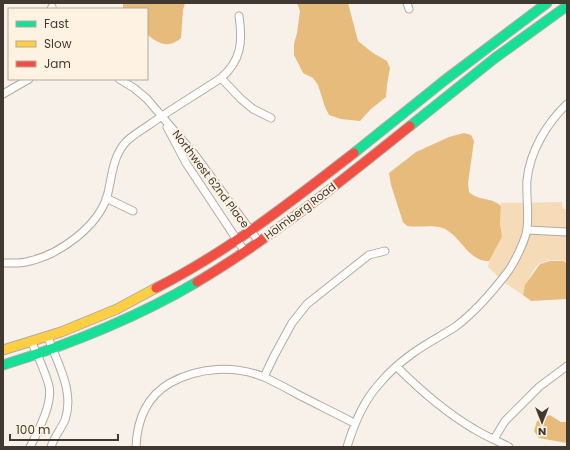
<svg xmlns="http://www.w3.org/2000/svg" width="570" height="450" font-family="Poppins,sans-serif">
	<rect width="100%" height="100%" fill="#f8f1e9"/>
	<path fill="#f6dbb8" d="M562 202 563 209H567V262C560 259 546 259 539 264 532 270 525 286 523 295L505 283 488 267 489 261 502 237 500 223 501 203Z"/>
	<path fill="#e6bb7c" d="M123 3H185L183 10 181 38C169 49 158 44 147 34V9H123Z
		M297 3H348L358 41 373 53 387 61 390 68 387 85 386 97 371 109 360 121 341 119 329 115 325 107 318 85 313 78 303 73 294 55V44L297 33 300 11Z
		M464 133 471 135 474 141 468 183 469 192C478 201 492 197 501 206L500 223 502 237 489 261C469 262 461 237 445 229 433 224 420 228 407 226L403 222 391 185 389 173 416 152 449 137Z
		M550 261H563L567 263V299L531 301 523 295 525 285 540 264Z
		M550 415 561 422H567V443L539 438 534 431 537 421Z"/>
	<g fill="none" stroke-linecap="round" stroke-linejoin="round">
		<defs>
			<path id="street" d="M407 3 409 9
				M51 9 52 7
				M221 78 241 99 253 109 271 118
				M119 79 134 88 147 99 195 155 259 242
				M3 94 29 79
				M167 127 186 163 245 252
				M106 198 133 211
				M527 230 567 232
				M3 263C11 263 22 264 30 261 60 254 97 227 107 197 112 178 112 158 125 143 131 136 142 130 149 125 173 108 197 94 221 78 241 61 243 42 239 16
				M48 337C57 363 75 391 65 420 61 429 54 437 51 447
				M397 367C420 390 445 412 474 429 485 436 498 441 509 447
				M264 377 274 356 292 323 307 304 369 255 385 251
				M494 439 505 421 539 387 567 366
				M30 447C38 431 53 404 49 386 45 371 38 356 32 343
				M136 447C137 420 146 397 170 383 199 367 234 365 264 377 275 382 286 388 297 394 316 404 335 413 354 423
				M347 447C354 424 363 401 380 383 389 372 402 361 413 353 427 343 441 336 455 327 475 312 494 290 509 270 515 261 526 239 527 229 529 213 526 196 527 180 530 151 547 123 567 104"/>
			<path id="fast" d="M410 126 495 58 567 6
				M354 153 445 80 547 3
				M3 365C71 344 136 318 197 282"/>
			<path id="slow" d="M3 350 61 332 117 309 156 288"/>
			<path id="jam" d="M197 282C273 237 341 181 410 126
				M156 288C227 252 291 202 354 153"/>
		</defs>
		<use href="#street" stroke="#b1aba3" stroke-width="9"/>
		<use href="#fast" stroke="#b1aba3" stroke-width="11"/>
		<use href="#slow" stroke="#b1aba3" stroke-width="11"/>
		<use href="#jam" stroke="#b1aba3" stroke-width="11"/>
		<use href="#street" stroke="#fefdfc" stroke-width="7"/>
		<use href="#fast" stroke="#16e098" stroke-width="9"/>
		<use href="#slow" stroke="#ffcf43" stroke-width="9"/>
		<use href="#jam" stroke="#f24e42" stroke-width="9"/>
	</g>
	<g text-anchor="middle" stroke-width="4" stroke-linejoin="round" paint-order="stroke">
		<g font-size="11" fill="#413930" stroke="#fef2e3">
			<text transform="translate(211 179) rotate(53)" y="4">Northwest 62nd Place</text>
			<text transform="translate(300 211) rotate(-37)" y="4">Holmberg Road</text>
		</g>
	</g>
	<rect width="570" height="450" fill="none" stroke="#413930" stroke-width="8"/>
	<rect x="8" y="8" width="140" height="72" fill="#fef2e3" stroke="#b2a89b"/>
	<rect x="16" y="21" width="20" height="6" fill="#16e098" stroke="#b2a89b"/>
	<text x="44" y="28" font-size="12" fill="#413930">Fast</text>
	<rect x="16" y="41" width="20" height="6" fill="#ffcf43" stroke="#b2a89b"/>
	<text x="44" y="48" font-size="12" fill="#413930">Slow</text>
	<rect x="16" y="61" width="20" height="6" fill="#f24e42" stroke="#b2a89b"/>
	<text x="44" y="68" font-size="12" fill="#413930">Jam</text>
	<g transform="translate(542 422) rotate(180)" stroke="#fef2e3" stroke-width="3" paint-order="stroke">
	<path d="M0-3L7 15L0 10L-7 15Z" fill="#413930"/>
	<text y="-6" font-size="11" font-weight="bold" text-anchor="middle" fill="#413930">N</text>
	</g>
	<path d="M10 434v6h108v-6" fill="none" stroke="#413930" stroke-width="2"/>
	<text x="16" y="434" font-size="12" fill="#413930" stroke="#fef2e3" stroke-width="3" paint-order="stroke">100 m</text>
</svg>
